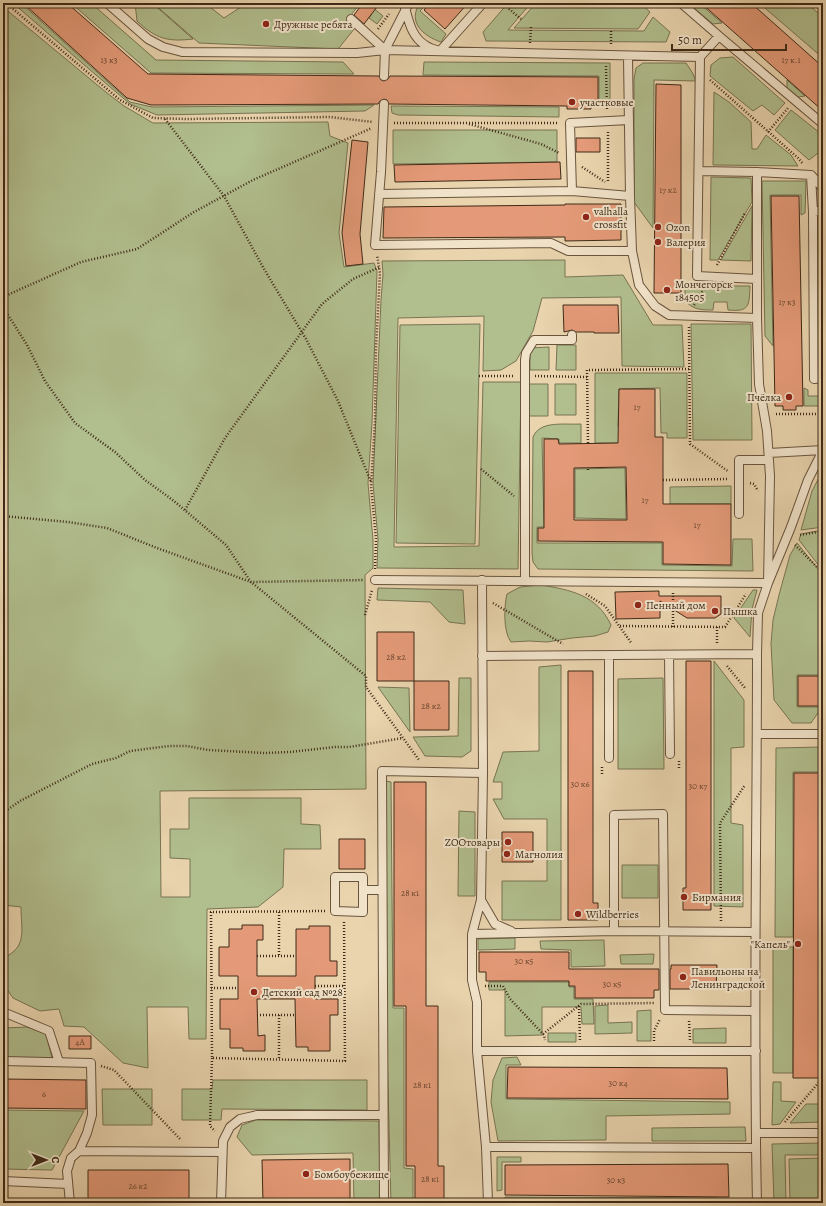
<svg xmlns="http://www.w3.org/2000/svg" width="826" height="1206" font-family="Alegreya,serif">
	<rect width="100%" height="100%" fill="#e9d4ae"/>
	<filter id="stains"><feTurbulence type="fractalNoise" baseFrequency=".005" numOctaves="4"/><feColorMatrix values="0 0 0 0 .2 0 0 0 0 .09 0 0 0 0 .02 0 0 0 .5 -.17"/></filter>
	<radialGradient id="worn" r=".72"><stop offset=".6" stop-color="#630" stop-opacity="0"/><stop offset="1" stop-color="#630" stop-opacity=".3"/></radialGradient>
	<path fill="#b1be8e" stroke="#787452" d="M13 3H21L130 102 152 107 374 105 365 111 157 115 130 104 82 63Z
		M71 3H91L156 60 343 62 354 74 151 73Z
		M135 3H152L193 39C168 42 156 39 137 21Z
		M153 3H205L224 18 247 3H357L359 5 346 21 355 28 338 49 199 43Z
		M363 3H367L383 16 377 24 369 18 372 14 362 5Z
		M420 3H427L420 11 446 34 441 42C423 36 407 22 420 3Z
		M508 3H531L508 30 644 31 653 17 670 32 666 42 486 41 483 32Z
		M536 3H640L650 12 638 29 514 28Z
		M694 3H699L722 23 713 24 694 8Z
		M759 3H806L823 17V58Z
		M3 7 107 93 124 106 153 123 328 122 330 136 348 143 339 233 344 267 374 263 377 271 372 423 368 483 373 540V568L365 575 366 789 160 791 161 897H190V859L170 858V829H189V798H301V824L320 825 321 849H284L283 887 258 907 207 909 206 1039H189L188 1007H147L148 1068 123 1063 84 1027 64 1026 59 1009 40 1011 13 998 3 984V958C28 947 21 930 21 907L3 905Z
		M733 57 785 103 774 115 762 105 753 111 710 76 711 65 720 58Z
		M424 62 610 63V103L599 106V76L423 75Z
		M643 63H686L692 72 696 81 654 80 653 228 634 202V79L636 68Z
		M787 80 805 96 798 97 787 88Z
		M714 92 729 102 751 122 752 149H757L766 135 791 155 798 166 713 165Z
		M391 106 559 107V117L398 115 392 113Z
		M791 110 820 133 822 150 809 160 775 130Z
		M393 130H557V162L393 164Z
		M711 177 751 178 752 202 718 260H710Z
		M762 181H806L805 213 801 215V195H770L773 346 765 336Z
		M752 206 751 261 721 260Z
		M565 260V277L623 275 653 325H682L684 367 622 366 621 297 542 298 533 331 516 361 501 370 483 371 484 316 398 318 394 547 479 546 483 382H521L518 569 377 568 378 539 373 484 381 300 383 274 382 261Z
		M685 286H750C749 306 750 312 728 310L727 302H714L713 310C702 310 692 310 685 300Z
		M480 324 475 544 396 543 400 325Z
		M691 324H751L752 440H693Z
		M557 345H576V370H556Z
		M549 347V370H530V348Z
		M595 373H687V438H667V433H661L660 388 619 389 618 427 639 426V443H595Z
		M529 384H548V416H529Z
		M555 384H576V415H555Z
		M804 388 808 390V396H823V406H804Z
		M581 424V443H559V439L542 438 544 527H537V543H662V565L732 566 733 539H752L753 571 538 569 533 562 532 553 533 437C540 420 565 425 581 424Z
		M625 468 626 519 575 518V469Z
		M823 470V527L801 530 812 491Z
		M731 486V504H670V487Z
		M823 530V571L799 540 801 534Z
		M797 543 823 575V675H797V707H822L811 723H792L774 700 771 644 773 620 779 595 790 555Z
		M541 585C571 590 597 595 611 625L608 632 595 636 572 638 547 642 529 641 511 642C503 632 504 606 507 594L520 587Z
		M378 588 463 590 465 624 449 622 430 602 377 600Z
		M753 590H757L752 609 750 637 734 618Z
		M714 661 744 700V747L731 748V823L743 825V907L714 906Z
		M561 665V920H502V881H547V819H504L493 799H502V782H493L503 752 539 751V667Z
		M459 678H471V751L462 757 425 756 413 737 458 736Z
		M663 678 664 769H618V679Z
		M378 687 409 688 410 732Z
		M823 747V772H793V937H775L776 748Z
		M385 781 391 782 393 1008H404V1168L413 1169V1203H391L386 1008Z
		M459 811 475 812V896H458Z
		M622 865H658V898H622Z
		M515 938V949L478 950V939Z
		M604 940 605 966 571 967V950L541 949 540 941Z
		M773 947H793V1073H773Z
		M654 954 653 964H621L620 955Z
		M489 982H569V987H574V999H593L594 1024H582L581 1007H542V1035L505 1036V990H489Z
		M608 1005V1023L632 1022V1033L595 1034V1006Z
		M651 1010V1041H637V1011Z
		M27 1027 46 1034 52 1058H3V1028Z
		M726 1028V1043H693V1029Z
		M548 1033H576V1042H548Z
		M517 1057 521 1065H506V1099L730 1102V1114L606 1116V1140L498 1141 491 1102 493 1080 502 1058Z
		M213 1080H367V1110L222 1109 221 1120H182V1089H212Z
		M773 1082H781V1101L796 1102 780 1124 772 1125Z
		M102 1089H152V1125H103Z
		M806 1104H823V1122L790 1123Z
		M3 1110 84 1111 52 1170 3 1169Z
		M256 1120 379 1121 380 1203H354L353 1153 252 1155 237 1137 242 1125Z
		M745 1127 746 1141H652V1128Z
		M823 1143V1155H785L786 1203H774L772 1144Z
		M497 1157H521V1162H502V1190L497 1191Z
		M823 1158V1203H790L789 1159Z
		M505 1197 718 1198 710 1203H505Z"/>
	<path fill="#e49a78" stroke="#3e2a17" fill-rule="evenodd" d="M23 3H67L148 74 379 76 381 80 384 81 388 79 390 76 598 77V106H591V109H567V106L389 104 387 100 384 99 380 101 378 104 151 105 127 98Z
		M363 3H380L364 24 354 15Z
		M430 3H468L445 29 424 10Z
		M701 3H751L823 67V111Z
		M656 84 681 85V293H654Z
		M576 138H600V152H576Z
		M352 140 368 142 360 234 363 264 346 266 342 233Z
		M560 162 561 179 395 182 394 165Z
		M771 196H799L803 406H796V410H783V406H775Z
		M565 204H621V240L565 241V237L383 238 384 207 565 205Z
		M563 305H618L619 333H594V332H576L572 330 564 332Z
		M619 389H655V437H663V504H731V565L663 564V542L538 541V528H544V439H558L559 444 618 443ZM626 467 627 520H574V468Z
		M659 591V596H721V614L715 618H687L660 601V618L616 619 615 592Z
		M377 632H414V681H377Z
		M686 661H711V910H683V888H686Z
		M568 671H593V903H598V920H568Z
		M798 676H823V706H798Z
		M414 681H449V730H414Z
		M794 773H823V1078H793Z
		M394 782H426V1006H438V1166H444V1203H415V1166H406V1006H394Z
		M502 832H533V862H502Z
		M339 839H365V869H339Z
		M242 925H263V940H257V976H296V929H309V926H330V961H337V976H315V999H338V1015H330V1051H308V1047H296L295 999H257L258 1036 265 1035V1051H243V1048H230V1029H220V999H238V976H219V947H229V929H242Z
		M479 952H569V969H659V990H654V998H575V986H569V981H486V972H479Z
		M671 965H717L716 989H670V969H671Z
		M69 1036H91V1049H69Z
		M508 1067 727 1068 728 1099 507 1098Z
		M3 1079 86 1080V1109L3 1108Z
		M350 1159V1203H263L262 1160Z
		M728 1164 729 1197 505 1195V1165Z
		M88 1170H189V1201H88Z"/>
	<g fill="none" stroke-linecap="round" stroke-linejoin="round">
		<defs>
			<path id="lane" d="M107 3 148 39 163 47 182 52 357 53 385 50 700 57 719 36 823 124
				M681 3 719 36
				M405 8C409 22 412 37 425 45 429 48 436 50 440 51L483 3
				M351 19 385 50
				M628 57 630 196 632 251 639 285 655 306 669 315 757 318
				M700 57 697 276 757 279
				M384 76 385 50 409 3
				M384 104 381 172 375 245 551 243 568 251H632
				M699 171 757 172
				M811 175 813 212 814 379 823 378
				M572 191 570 123 629 120
				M379 194 572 191 630 196
				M813 212 823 210
				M769 453 823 450
				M739 514V460H769
				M375 580 768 583 770 476 767 431 759 384 757 318V172L811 175 823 188
				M482 580 483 773 481 900 472 934V980L477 1002V1051L486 1147 488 1203
				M525 580V360L526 353 534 340H572V335
				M669 655 670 754
				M482 656 757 654
				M609 656V758
				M757 734H823
				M363 890V877H335V911L363 912V890H382
				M481 900 495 924 511 931
				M614 931V815L663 814 665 1010 755 1011
				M472 934 614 931 755 932
				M3 1012 49 1031 59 1062
				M477 1051H756
				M3 1061 91 1063 92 1115 87 1133 79 1151
				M756 1133H823
				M486 1147 756 1148
				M3 1181 68 1184
				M70 1203 67 1171 71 1158 79 1151 222 1152
				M221 1203 223 1141 230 1127 240 1119 257 1115H383
				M384 1203 382 771 483 773
				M757 1203C753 1020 757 837 757 654L758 613 768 583 791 527 808 480 823 450"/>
		</defs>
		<use href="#lane" stroke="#69543d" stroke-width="10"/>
		<path stroke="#3e2a17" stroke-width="2.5" stroke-dasharray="1 2" stroke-linecap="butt" d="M6 3 120 100 153 118 186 119 330 117 373 122
			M386 3 393 8
			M502 3 521 19
			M644 6 647 3
			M378 29 389 14
			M530 43 531 27
			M611 44V29
			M606 66 607 111
			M710 80 798 158 803 164
			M165 119 224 196 264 269 306 339 338 401 371 482
			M394 123H559
			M469 124 541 144 559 153
			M608 132V183
			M768 132 788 108
			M582 167 605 182
			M717 265 745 213
			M3 297 81 262 137 249 194 212 253 180 372 128
			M694 305 705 287
			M3 307 27 345 45 381 75 423 115 452 145 480 174 501 226 545 251 582 366 676V687L419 760
			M689 327 690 444 729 472
			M479 376H514
			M535 376 587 377
			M776 414H823
			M588 443 587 370 689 369
			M481 469 514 496
			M588 470V468
			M663 480 729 479
			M750 483 754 484 758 491
			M185 510 225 438 322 304 353 279 380 267
			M3 516 68 522 107 528 157 548 251 582 364 580
			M800 535 823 531
			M795 545 823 573
			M375 569 376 539 371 486 375 421 376 349 380 273 377 255
			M673 593V627
			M586 594 605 606 632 644
			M493 603 563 644
			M365 615 372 590
			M620 626 725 627 746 594
			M717 627V644
			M727 666 745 688
			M679 761V770
			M602 767V774
			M3 813 20 801 92 764 116 758 130 751 169 746H187L208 750 265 753 290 752 335 747H349L403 738
			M325 911 211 912 212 1058 345 1061 344 922
			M279 912V956
			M721 921 720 823 745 785
			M257 956H296
			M315 986H344
			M485 986H503L510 999 544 1035 545 1040
			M211 988H238
			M579 1006 580 1041
			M257 1015H295
			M279 1015V1059
			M689 1021 690 1040
			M543 1034 581 1004 654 1003
			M654 1041V1031L660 1019
			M212 1058 210 1126 215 1131
			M101 1066 114 1070 181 1140
			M785 1122 820 1081"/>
		<use href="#lane" stroke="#f1e3ca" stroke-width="8"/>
	</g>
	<g fill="#8f2418" stroke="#f1e3ca" stroke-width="1.5">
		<circle cx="266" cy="24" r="4"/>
		<circle cx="572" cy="102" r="4"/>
		<circle cx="586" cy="217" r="4"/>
		<circle cx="658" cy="227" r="4"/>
		<circle cx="658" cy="242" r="4"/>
		<circle cx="667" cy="290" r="4"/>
		<circle cx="789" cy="397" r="4"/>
		<circle cx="638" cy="605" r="4"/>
		<circle cx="715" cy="611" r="4"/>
		<circle cx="508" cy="842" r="4"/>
		<circle cx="507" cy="854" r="4"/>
		<circle cx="684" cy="897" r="4"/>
		<circle cx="578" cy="914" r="4"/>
		<circle cx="798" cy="944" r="4"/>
		<circle cx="683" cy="977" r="4"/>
		<circle cx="254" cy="992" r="4"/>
		<circle cx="306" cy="1174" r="4"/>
	</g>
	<g text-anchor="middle" stroke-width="4" stroke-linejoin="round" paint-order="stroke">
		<g font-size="9" fill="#68462f">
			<text x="109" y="63">13 к3</text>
			<text x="791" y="63">17 к.1</text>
			<text x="668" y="193">17 к2</text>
			<text x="787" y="305">17 к3</text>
			<text x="637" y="410">17</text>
			<text x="645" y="503">17</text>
			<text x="697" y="528">17</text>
			<text x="396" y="660">28 к2</text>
			<text x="431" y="709">28 к2</text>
			<text x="580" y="787">30 к6</text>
			<text x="698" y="789">30 к7</text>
			<text x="410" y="896">28 к1</text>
			<text x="524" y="964">30 к5</text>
			<text x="612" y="987">30 к5</text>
			<text x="80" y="1045">4А</text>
			<text x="618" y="1086">30 к4</text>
			<text x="422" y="1088">28 к1</text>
			<text x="44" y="1097">6</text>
			<text x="430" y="1182">28 к1</text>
			<text x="616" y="1183">30 к3</text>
			<text x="138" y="1189">26 к2</text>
		</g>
		<g font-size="11" fill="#3e2a17" stroke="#f1e3ca" text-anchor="start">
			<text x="274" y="28">Дружные ребята</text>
			<text x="580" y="106">участковые</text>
			<text x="594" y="215">valhalla<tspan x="594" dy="13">crossfit</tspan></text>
			<text x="666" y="231">Ozon</text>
			<text x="666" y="246">Валерия</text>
			<text x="675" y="288">Мончегорск<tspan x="675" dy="13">184505</tspan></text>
			<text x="781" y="401" text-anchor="end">Пчёлка</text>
			<text x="646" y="609">Пенный дом</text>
			<text x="723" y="615">Пышка</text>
			<text x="500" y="846" text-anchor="end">ZOOтовары</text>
			<text x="515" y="858">Магнолия</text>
			<text x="692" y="901">Бирмания</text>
			<text x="586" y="918">Wildberries</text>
			<text x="790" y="948" text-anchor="end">"Капель"</text>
			<text x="691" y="975">Павильоны на<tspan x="691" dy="13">Ленинградской</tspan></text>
			<text x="262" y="996">Детский сад №28</text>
			<text x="314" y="1178">Бомбоубежище</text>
		</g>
	</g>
	<rect width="826" height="1206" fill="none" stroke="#e9d4ae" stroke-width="16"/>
	<rect x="4" y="4" width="818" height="1198" fill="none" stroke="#3e2a17" stroke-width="2"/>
	<rect x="8" y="8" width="810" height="1190" fill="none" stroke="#3e2a17"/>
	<g transform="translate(46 1160) rotate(90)" stroke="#f1e3ca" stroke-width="3" paint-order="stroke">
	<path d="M0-3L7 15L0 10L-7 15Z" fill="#3e2a17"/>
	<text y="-6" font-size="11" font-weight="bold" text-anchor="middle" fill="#3e2a17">С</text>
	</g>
	<path d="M672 44v6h114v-6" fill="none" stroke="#3e2a17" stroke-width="2"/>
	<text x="678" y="44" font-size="12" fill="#3e2a17" stroke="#f1e3ca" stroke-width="3" paint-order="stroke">50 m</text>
	<rect width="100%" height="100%" filter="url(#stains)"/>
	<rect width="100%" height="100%" fill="url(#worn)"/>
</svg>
